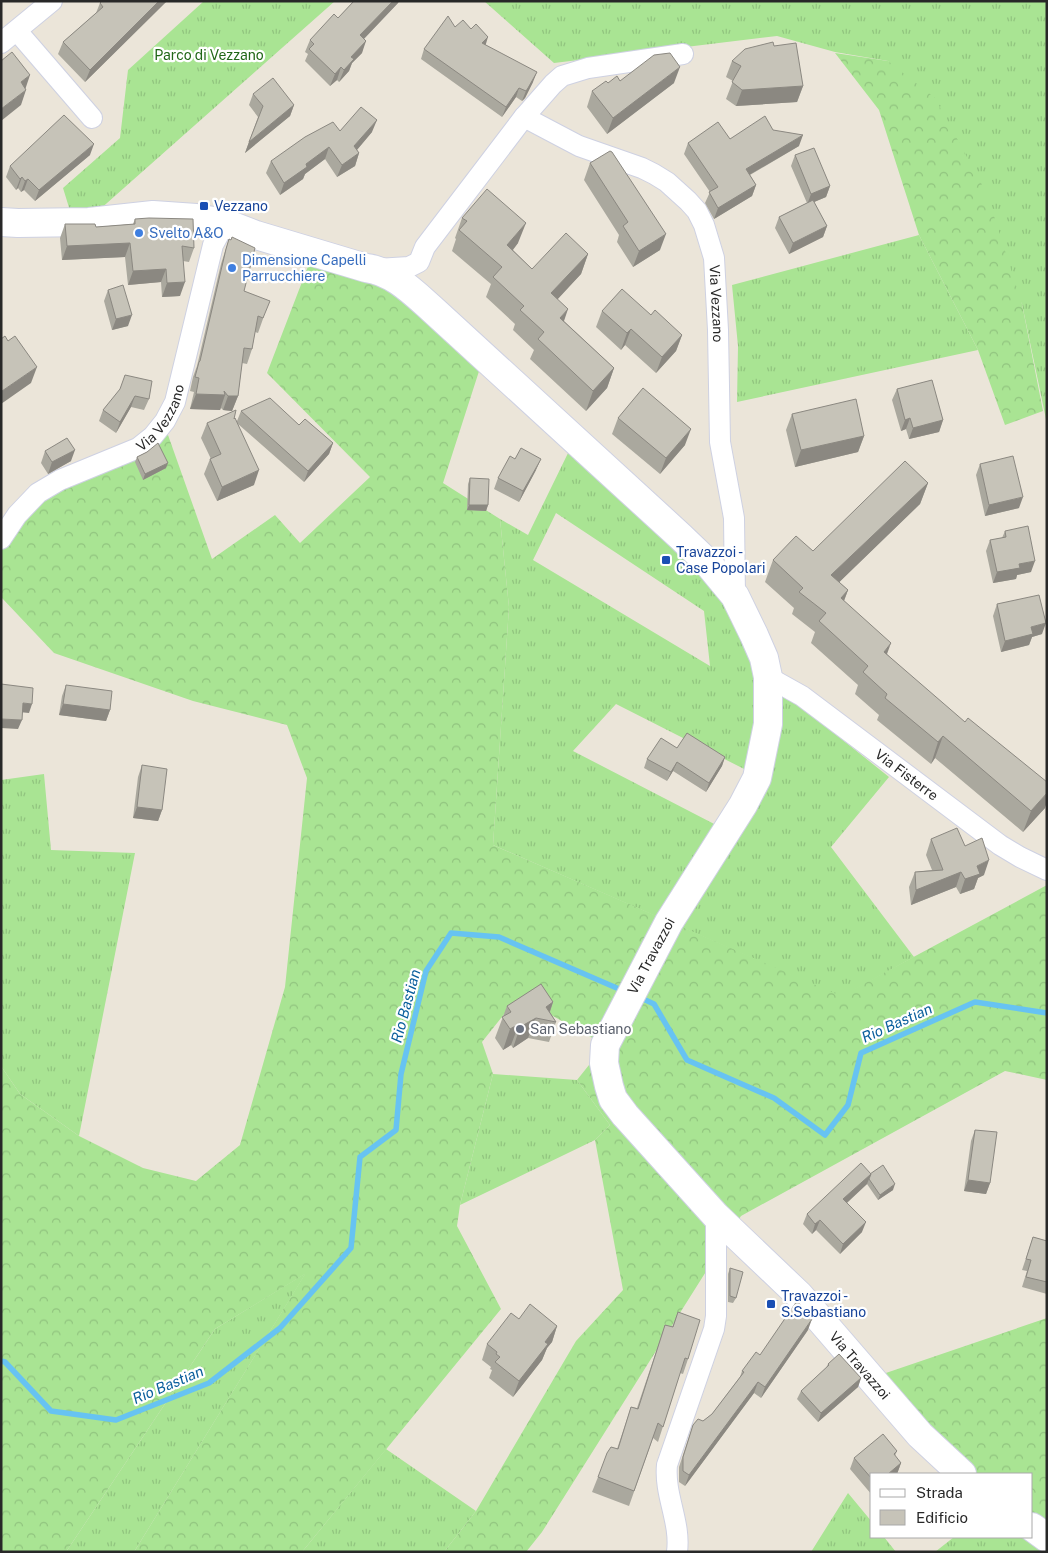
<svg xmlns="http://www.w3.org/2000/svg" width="1048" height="1553" font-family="'Public Sans',sans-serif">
	<defs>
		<pattern id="grass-tufts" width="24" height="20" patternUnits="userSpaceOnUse" patternTransform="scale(1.25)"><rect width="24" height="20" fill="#a9e493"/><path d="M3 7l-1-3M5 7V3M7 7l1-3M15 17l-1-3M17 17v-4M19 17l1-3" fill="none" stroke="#91c47f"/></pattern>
		<pattern id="forest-crowns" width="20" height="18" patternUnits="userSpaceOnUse" patternTransform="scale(1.25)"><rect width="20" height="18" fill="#a9e493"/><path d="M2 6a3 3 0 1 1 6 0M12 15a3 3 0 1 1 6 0" fill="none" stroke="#91c47f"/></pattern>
	</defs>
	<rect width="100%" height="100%" fill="#ebe5d9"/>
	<path fill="url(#grass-tufts)" fill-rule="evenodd" d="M204 1H335L98 211 71 214 63 188 120 138 128 70Z
		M484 1H1047V424L1022 304 888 61 835 52 777 36 554 63Z
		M919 235 978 350 737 402 738 346 732 285Z
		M570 449 725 592 741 621 753 668 889 777 831 847 914 957 841 997 493 845 509 607 500 519 528 535ZM556 513 704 611 710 666 533 560ZM616 704 752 773 720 827 573 751Z
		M44 774 51 850 135 853 79 1136 20 1094 1 1066V780Z
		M493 1074 577 1080 610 1125 595 1140 460 1205Z
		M306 1273 134 1552H66L215 1329Z
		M386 1449 476 1511 444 1552H302Z
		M848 1493 872 1522V1537H884L896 1552H811Z
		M1047 1526V1552H935L954 1537H1032Z"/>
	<path fill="url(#forest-crowns)" d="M835 53 888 61 935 98 987 194 1022 304 1043 411 1005 425 978 350 919 235 879 110Z
		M312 256 388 285 481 365 443 483 500 519 509 607 493 845 841 996 1047 885V1080L1005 1071 741 1216 542 1532 526 1552H444L476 1511 576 1341 623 1290 595 1140 610 1125 577 1080 605 1045 526 1001 513 1003 482 1042 493 1074 460 1205 457 1226 501 1309 302 1552H134L305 1274 215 1329 66 1552H1V1066L20 1094 79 1136 143 1168 196 1181 240 1145 285 987 307 778 287 725 193 701 54 653 1 597V531L36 486 168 435 212 559 275 515 300 543 370 477 267 373Z
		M1047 1318V1526L1032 1516V1474H974L880 1375Z"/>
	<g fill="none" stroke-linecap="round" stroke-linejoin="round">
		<path stroke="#67c3f2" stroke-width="5.5" d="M639 997 654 1004 687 1060 774 1098 825 1135 848 1105 861 1053 975 1002 1047 1013
			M1 1361 5 1362 51 1411 116 1420 209 1383 280 1328 351 1248 360 1157 396 1130 401 1074 426 971 451 933 499 937 626 992"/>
		<defs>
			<g id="street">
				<path d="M17 31 92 118"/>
				<path d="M1 43 52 1"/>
				<path id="s1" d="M524 117 579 146 642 168 654 174 667 182 688 201 697 211 704 225 714 258 718 330 720 442 734 518 735 596"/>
				<path d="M377 269 409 267 419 262 425 247 524 117 553 84 562 76 588 68 683 54"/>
				<path id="s2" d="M1 539 17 515 38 493 60 480 138 448 153 436 165 421 175 402 213 245 225 223"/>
				<path id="s3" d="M768 677 802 696 1000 845 1020 857 1047 870"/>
				<path d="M677 1552C681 1522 664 1495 667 1465L714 1329 716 1316V1216"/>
			</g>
			<g id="secondary">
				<path id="s4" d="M1 222 18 223 89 222 153 215 196 218 225 223 256 235 366 268C392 271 413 292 432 309L681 537 706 561 735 596 754 635 764 658 768 677V724L757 778 743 805 669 922 605 1045 604 1063 609 1086 613 1099 625 1115 716 1216 799 1295 920 1435 962 1474"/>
				<path d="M1032 1527 1047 1538"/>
			</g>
		</defs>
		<use href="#street" stroke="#ced1e2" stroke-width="22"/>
		<use href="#secondary" stroke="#ced1e2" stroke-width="30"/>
		<use href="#street" stroke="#fff" stroke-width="20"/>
		<use href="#secondary" stroke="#fff" stroke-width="28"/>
	</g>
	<path fill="#aaa89e" d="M102 1H167L85 82 58 54 63 42 96 13 100 3Z
		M354 1H399L398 3 364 39 362 53 352 63 349 71 339 82 337 80 330 86 305 61 308 54 305 52 310 40 338 18Z
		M455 27 486 45 533 82 525 98 522 101 516 97 502 117 421 59 424 49Z
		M774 46 803 86 797 102 736 106 726 99 733 81 726 77 732 61Z
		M620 81 674 83 607 134 587 107 592 91 608 83Z
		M253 94 294 105 290 116 245 153 258 117 249 105Z
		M773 130 799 146 750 175 756 185 752 196 714 219 705 203 710 192 684 154 688 143 730 139Z
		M340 131 372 132 357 150 359 153 355 166 337 177 325 159 305 174 303 179 280 195 266 173 271 161Z
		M90 155 35 201 24 190 21 192 18 188 16 190 6 177 10 166Z
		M795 155 830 186 826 197 814 202 827 226 823 237 789 254 775 228 779 217 807 203 791 166Z
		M590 163 660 250 633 267 617 242 619 235 584 180Z
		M462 218 518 243 513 250 532 269 588 254 581 274 557 299 564 321 614 368 607 388 586 411 530 359 534 350 513 330 515 324 486 297 491 284 452 251 456 239 455 238Z
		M135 219 194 248 189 262 183 261 180 296 162 297 161 282 128 285 125 257 62 260 60 238 65 224 96 227 133 224Z
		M229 239 244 291 264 316 258 333 255 332 252 349 247 364 242 363 238 396 232 411 223 410 221 408 220 410 190 409 194 392 190 391 193 377 197 366 221 264Z
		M108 290 128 326 112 330 104 301Z
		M602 311 651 315 682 335 676 351 656 373 625 345 621 350 596 327Z
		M897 389 943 420 939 432 909 439 906 429 901 431 892 400Z
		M120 390 149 399 144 410 131 407 116 433 99 421 103 410Z
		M241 411 299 425 333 443 329 454 304 482 238 424 254 485 217 501 204 474 210 459H211L201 438 207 423 234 419 237 421Z
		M792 414 864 436 858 452 795 467 786 430Z
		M618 418 685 445 660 474 612 434Z
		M45 451 71 461 48 474 41 463Z
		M147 452 166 468 143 480 135 462 137 457Z
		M980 464 1019 508 985 516 976 475Z
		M536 470 519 502 494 489 498 478Z
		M470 478 488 505 486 511 467 510 468 484Z
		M928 483 920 504 839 582 848 590 844 601 887 654 1045 808 1023 832 935 758 931 764 877 720 879 715 855 694 858 685 811 643 815 632 792 614 794 608 765 582 773 560 813 551Z
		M1005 531 1031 572 1017 575 1016 579 993 583 986 551 990 540 1002 538Z
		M997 604 1042 634 1032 637 1029 645 1001 652 993 616Z
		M66 685 110 710 106 721 59 715 62 696Z
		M677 748 725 757 722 766 706 792 673 771 667 781 644 768 647 759Z
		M142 765 162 810 158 821 133 818 138 777Z
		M931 839 965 846 984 875 978 878 974 889 960 894 956 887 911 905 909 887 915 872 932 870 926 855Z
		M553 1002 550 1012 556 1022 549 1042 528 1038 513 1048 511 1045 503 1050 495 1038 507 1006Z
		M975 1130 990 1183 986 1194 964 1191 971 1141Z
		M870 1174 893 1190 878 1200 867 1184 847 1203 862 1232 840 1254 816 1230 812 1234 803 1224 807 1214Z
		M1033 1237 1047 1241V1294L1022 1287 1027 1271 1022 1270Z
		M730 1268 736 1298 733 1303 728 1302V1274Z
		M678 1312 688 1359 683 1374 680 1373 658 1442 653 1438 629 1506 592 1492 598 1477 617 1449 631 1407 637 1408 665 1325 672 1327Z
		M519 1319 557 1326 552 1342 547 1348 542 1360 513 1397 489 1378 492 1370 490 1369 491 1367 482 1360 487 1344Z
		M808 1330 761 1398 754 1393 685 1486 679 1482V1467L693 1425 703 1421 712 1414 740 1377 742 1371 760 1355Z
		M828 1364 861 1378 858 1387 818 1422 797 1399 801 1391 826 1368Z
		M897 1451 895 1456 901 1463 897 1474H872V1495L850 1469 854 1458Z"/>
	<path fill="#8b8881" d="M159 1H167L85 82 90 70Z
		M393 1H399L398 3 356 47 360 35Z
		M488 37 485 47 482 43Z
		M366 41 362 53 352 63 349 71 339 82 344 70 351 57Z
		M341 67 337 80 330 86 335 74Z
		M680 67 674 83 607 134 613 118Z
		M537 72 533 82 525 98 522 101 526 91Z
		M30 75 25 90 21 82Z
		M803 86 797 102 736 106 742 90Z
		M519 88 516 97 502 117 506 107Z
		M26 90 21 105 1 121V109Z
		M294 105 290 116 245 153 249 142Z
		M377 120 372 132 350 158 354 146Z
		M803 135 799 146 742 179 746 169Z
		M94 144 90 155 35 201 39 190Z
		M329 147 325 159 305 174 303 179 280 195 284 183 306 164Z
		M359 153 355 166 337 177 342 165Z
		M22 177 18 188 16 190 20 179Z
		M28 179 24 190 21 192 25 181Z
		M756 185 752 196 714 219 718 208Z
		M830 186 826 197 807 205 811 194Z
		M526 223 518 243 500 266 507 245Z
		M827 226 823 237 789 254 793 243Z
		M666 234 660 250 633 267 639 251Z
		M130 243 125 257 62 260 67 246Z
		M588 254 581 274 544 314 551 293Z
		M166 269 161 282 128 285 133 271Z
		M185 282 180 296 162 297 167 283Z
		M568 309 561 330 560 318Z
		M132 315 128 326 112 330 116 319Z
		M631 329 625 345 621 350 627 333Z
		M682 335 676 351 656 373 662 357Z
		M37 367 31 383 1 404V394L2 391Z
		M614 368 607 388 586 411 593 391Z
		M196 394 225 395 220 410 190 409Z
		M135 396 131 407 116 433 120 422Z
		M228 396H238L232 411 223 410Z
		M910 418 906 429 901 431 905 420Z
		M943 420 939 432 909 439 913 428Z
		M691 429 685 445 660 474 666 458Z
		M864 436 858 452 795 467 801 450Z
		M333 443 329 454 304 482 308 471Z
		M75 450 71 461 48 474 52 462Z
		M541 459 536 470 519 502 523 491Z
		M168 463 166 468 143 480 145 474Z
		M259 470 254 485 217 501 222 487Z
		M928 483 920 504 824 597 831 575Z
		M1023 497 1019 508 985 516 989 505Z
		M469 505H488L486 511 467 510Z
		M1035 561 1031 572 1017 575 1016 579 993 583 997 572 1019 564Z
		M848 590 840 611 841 598Z
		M1046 623 1042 634 1032 637 1029 645 1001 652 1005 641 1031 627Z
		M891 643 883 665 884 652Z
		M23 703 32 704 29 713 19 712Z
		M63 704 110 710 106 721 59 715Z
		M1 719 22 720 18 729 1 728Z
		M943 736 935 758 931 764 938 742Z
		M725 757 722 766 706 792 709 783Z
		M677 762 673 771 667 781 671 772Z
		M1047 793V802L1045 808 1023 832 1031 811Z
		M137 807 162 810 158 821 133 818Z
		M989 860 984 875 978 878 974 889 960 894 965 879 977 866Z
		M961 872 956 887 911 905 916 890Z
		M553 1002 547 1020 546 1007Z
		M536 1018 528 1038 513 1048 520 1027Z
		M519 1024 511 1045 503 1050 510 1029Z
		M871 1174 867 1184 840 1209 843 1199Z
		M968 1180 990 1183 986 1194 964 1191Z
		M895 1184 893 1190 878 1200 880 1195Z
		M820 1220 816 1230 812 1234 815 1224Z
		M866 1222 862 1232 840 1254 843 1244Z
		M812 1319 808 1330 761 1398 765 1387Z
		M557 1326 552 1342 547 1348 542 1360 513 1397 519 1381 545 1342Z
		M861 1378 858 1387 818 1422 821 1413Z
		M758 1382 754 1393 685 1486 689 1475Z
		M901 1463 897 1474H888Z"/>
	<path fill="#c6c3b8" stroke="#8b8881" d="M102 1H159L90 70 63 42 103 7 100 3Z
		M354 1H393L360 35 366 41 351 57 354 59 344 70 341 67 335 74 309 49 314 44 310 40 334 14 338 18Z
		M448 16 455 27 463 20 471 29 476 24 488 37 482 43 537 72 528 88 526 91 519 88 506 107 424 49Z
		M773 42 774 46 796 43 803 86 742 90 732 82 741 66 732 61 745 49Z
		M12 52 30 75 21 82 26 90 1 109V61Z
		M670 53 680 67 613 118 592 91 606 81 608 83 617 76 620 81 654 55Z
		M273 78 294 105 249 142 263 106 253 94Z
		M361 107 377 120 354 146 359 153 342 165 329 147 306 164 307 167 284 183 271 161 305 137 333 122 340 131Z
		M64 115 94 144 39 190 28 179 25 181 22 177 20 179 10 166Z
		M765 116 773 130 803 135 746 169 756 185 718 208 709 192 718 187 688 143 718 122 730 139Z
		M814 148 830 186 811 194 795 155Z
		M610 151 612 152 666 234 639 251 623 226 628 222 590 163Z
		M487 189 526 223 507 245 532 269 566 233 588 254 551 293 568 309 560 318 614 368 593 391 538 339 544 332 520 310 524 306 493 277 502 267 459 230 467 221 462 218Z
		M813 200 827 226 793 243 779 217Z
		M149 218 193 219 194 248 182 246 185 282 167 283 166 269 133 271 130 243 67 246 65 224H95L96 227 135 224V219Z
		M232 237 255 248 244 291 270 301 263 318 258 316 252 349 244 348 238 396H228L224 391 225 395 196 394 199 378 195 377 199 362 200 361 226 249 229 239 231 240Z
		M123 285 132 315 116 319 108 290Z
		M622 289 651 315 655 310 682 335 662 357 631 329 627 333 602 311Z
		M5 336 8 341 15 336 37 367 2 391 1 389V339Z
		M125 375 152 381 149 399 135 396 120 422 103 410 120 389Z
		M932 380 943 420 913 428 910 418 905 420 897 389Z
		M643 388 691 429 666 458 618 418Z
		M270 398 299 425 305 419 333 443 308 471 241 411Z
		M856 399 864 436 801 450 792 414Z
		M236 410 234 419 235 418 259 470 222 487 210 459 221 454 207 423Z
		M67 438 75 450 52 462 45 451Z
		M158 443 168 463 145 474 137 457 147 452Z
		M521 448 541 459 523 491 498 478 510 456 515 459Z
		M1013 456 1023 497 989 505 980 464Z
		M905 461 928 483 831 575 848 590 841 598 891 643 884 652 965 722 968 718 1047 782V793L1031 811 943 736 938 742 885 698 887 694 863 672 868 666 819 621 826 613 799 592 803 588 773 560 796 536 813 551Z
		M470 478 489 479 488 505H469Z
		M1028 526 1035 561 1019 564 1020 568 997 572 990 540 1006 537 1005 531Z
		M1039 595 1046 623 1031 627 1033 634 1005 641 997 604Z
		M1 684 33 688 32 704 23 703 22 720 1 719Z
		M66 685 112 691 110 710 63 704Z
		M687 733 725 757 709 783 677 762 671 772 647 759 661 738 677 748Z
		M142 765 167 769 162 810 137 807Z
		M957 828 965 846 982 838 989 860 977 866 980 874 965 879 961 872 916 890 915 872 943 870 931 839Z
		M541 984 553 1002 546 1007 556 1022 536 1018 520 1027 519 1024 510 1029 502 1017 511 1012 507 1006Z
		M975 1130 997 1132 990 1183 968 1180Z
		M861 1163 871 1174 843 1199 866 1222 843 1244 820 1220 815 1224 807 1214Z
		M883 1165 895 1184 880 1195 869 1179 871 1174H870Z
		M1033 1237 1047 1241V1282L1026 1277 1031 1260 1026 1259Z
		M730 1268 743 1272 736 1298 730 1296Z
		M797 1301 812 1319 765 1387 758 1382 689 1475 683 1471V1457L693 1425 698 1419 703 1421 712 1414 744 1372 742 1371 756 1352 760 1355Z
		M530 1304 557 1326 545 1342 548 1344 519 1381 495 1362 500 1357 496 1354 497 1352 487 1344 511 1313 519 1319Z
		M678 1312 700 1320 688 1359 685 1358 663 1427 658 1423 634 1491 598 1477 607 1453 611 1447 618 1449 631 1407 638 1409 665 1325 673 1327Z
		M839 1354 861 1378 821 1413 801 1391 829 1365 828 1364Z
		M883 1434 897 1451 894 1454 901 1463 888 1474H872V1479L854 1458Z"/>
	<g fill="#1a4fb4" stroke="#fff" stroke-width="2">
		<rect x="199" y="201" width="10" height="10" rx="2.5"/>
		<rect x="661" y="555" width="10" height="10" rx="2.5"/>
		<rect x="766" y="1299" width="10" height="10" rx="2.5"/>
	</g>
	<g fill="#3f7fe0" stroke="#fff" stroke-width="2">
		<circle cx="139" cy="233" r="5"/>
		<circle cx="232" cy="268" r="5"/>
	</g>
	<circle fill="#6b7280" stroke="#fff" stroke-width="2" cx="520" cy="1029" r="5"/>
	<g text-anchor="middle" stroke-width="4.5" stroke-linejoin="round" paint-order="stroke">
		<g font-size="14" fill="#216717" stroke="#fff">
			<text x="209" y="60">Parco di Vezzano</text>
		</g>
		<g font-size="14" fill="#164399" stroke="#fff" text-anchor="start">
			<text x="214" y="211">Vezzano</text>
			<text x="676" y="557">Travazzoi -<tspan x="676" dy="16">Case Popolari</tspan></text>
			<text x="781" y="1301">Travazzoi -<tspan x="781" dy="16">S.Sebastiano</tspan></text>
		</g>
		<g font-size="14" fill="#366cbe" stroke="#fff" text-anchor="start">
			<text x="149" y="238">Svelto A&amp;O</text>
			<text x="242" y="265">Dimensione Capelli<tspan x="242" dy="16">Parrucchiere</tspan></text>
		</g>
		<g font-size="14" fill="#282828" stroke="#fff">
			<text dy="5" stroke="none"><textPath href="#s1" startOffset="295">Via Vezzano</textPath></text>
			<text dy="5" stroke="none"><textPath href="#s2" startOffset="208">Via Vezzano</textPath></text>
			<text dy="5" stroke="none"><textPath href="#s3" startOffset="170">Via Fisterre</textPath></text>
			<text transform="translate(651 956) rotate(-62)" y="5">Via Travazzoi</text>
			<text dy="5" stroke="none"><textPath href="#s4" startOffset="1786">Via Travazzoi</textPath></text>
		</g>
		<g font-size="14" fill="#5b616d" stroke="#fff" text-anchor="start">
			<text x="530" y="1034">San Sebastiano</text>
		</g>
		<g font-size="15" font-style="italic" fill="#095e9c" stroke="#fff">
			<text transform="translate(406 1006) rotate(-75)" y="5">Rio Bastian</text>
			<text transform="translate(897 1023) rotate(-24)" y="5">Rio Bastian</text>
			<text transform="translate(168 1385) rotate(-23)" y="5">Rio Bastian</text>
		</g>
	</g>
	<rect width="1048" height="1553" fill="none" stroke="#282828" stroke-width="5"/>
	<rect x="870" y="1473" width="162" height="65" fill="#ffffff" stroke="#a9a9a9"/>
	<rect x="880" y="1489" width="25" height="8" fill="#ffffff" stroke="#a9a9a9"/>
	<text x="916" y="1498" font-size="15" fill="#282828">Strada</text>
	<rect x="880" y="1510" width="25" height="15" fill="#c6c3b8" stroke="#a9a9a9"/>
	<text x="916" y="1523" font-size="15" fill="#282828">Edificio</text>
</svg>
